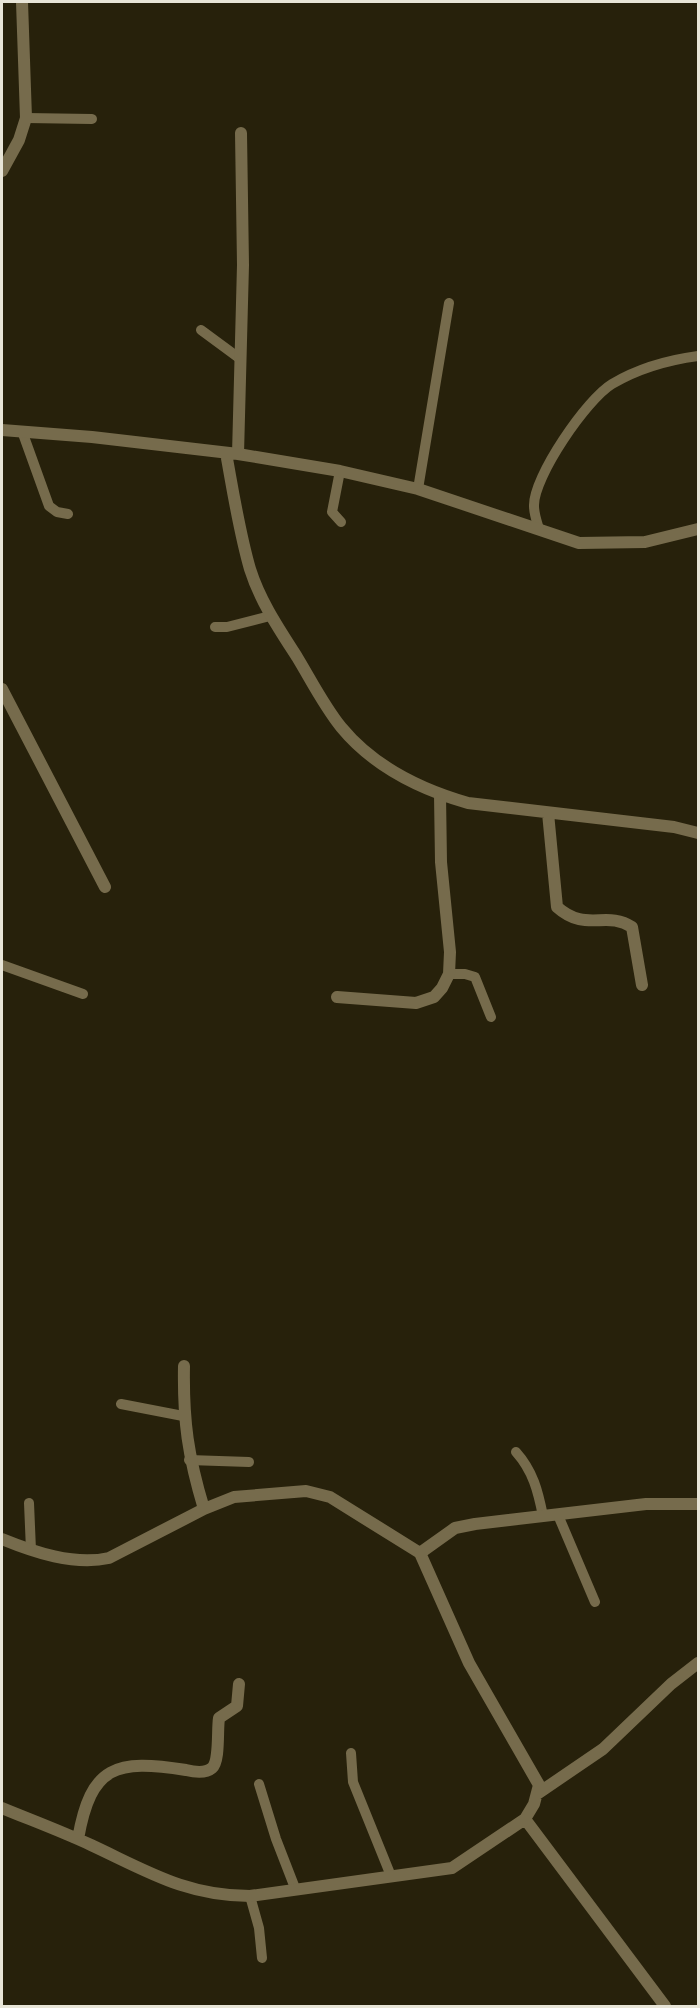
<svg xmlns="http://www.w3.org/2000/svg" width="700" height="2008" font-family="Barlow,sans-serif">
	<rect width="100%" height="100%" fill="#27210b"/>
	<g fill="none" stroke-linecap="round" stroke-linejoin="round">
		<path stroke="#766b4c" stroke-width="10" d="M26 118 92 119
			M201 330 239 358
			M22 431 49 506 57 512 68 514
			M340 471 332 512 341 522
			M418 489 449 303
			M539 529C537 522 534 514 534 506 533 477 587 399 612 384 639 368 668 360 698 356
			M215 627H227L270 616
			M2 965 83 994
			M449 974H465L475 977 491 1017
			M121 1404 183 1416
			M516 1452C533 1471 538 1491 543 1516
			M189 1460 249 1462
			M29 1503 31 1550
			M558 1515 595 1602
			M351 1753 353 1782 391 1876
			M259 1784 276 1839 295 1888
			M250 1896 259 1928 262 1958"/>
		<path stroke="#766b4c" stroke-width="12" d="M2 171 19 140 26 118 22 2
			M2 430 92 437 238 454 340 471 418 489 579 543 645 542 698 529
			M226 453C233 491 239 531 250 569 260 601 279 629 297 657 311 680 324 706 341 727 373 766 419 789 468 803L674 827 698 833
			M238 454 243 265 241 133
			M2 689 105 887
			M548 813 557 907C586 933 606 910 632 927L642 985
			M337 997 416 1003 434 997 442 988 449 974 450 952 441 862 440 795
			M184 1366C183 1421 188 1456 204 1509
			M2 1539C34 1552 74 1566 109 1558L204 1509 234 1497 306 1491 330 1497 420 1553 469 1663 539 1785 534 1804 525 1819 665 2006
			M420 1553 455 1528 475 1524 646 1504H698
			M537 1794 603 1749 671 1684 698 1663
			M2 1808C31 1820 61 1831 91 1845 147 1871 186 1896 250 1896L452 1868 525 1819
			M78 1839C91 1765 116 1759 186 1770 194 1772 205 1774 212 1768 220 1761 217 1730 219 1718L237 1706 239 1684"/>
	</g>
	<rect width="700" height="2008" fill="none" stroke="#e8e5d8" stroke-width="6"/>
</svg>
